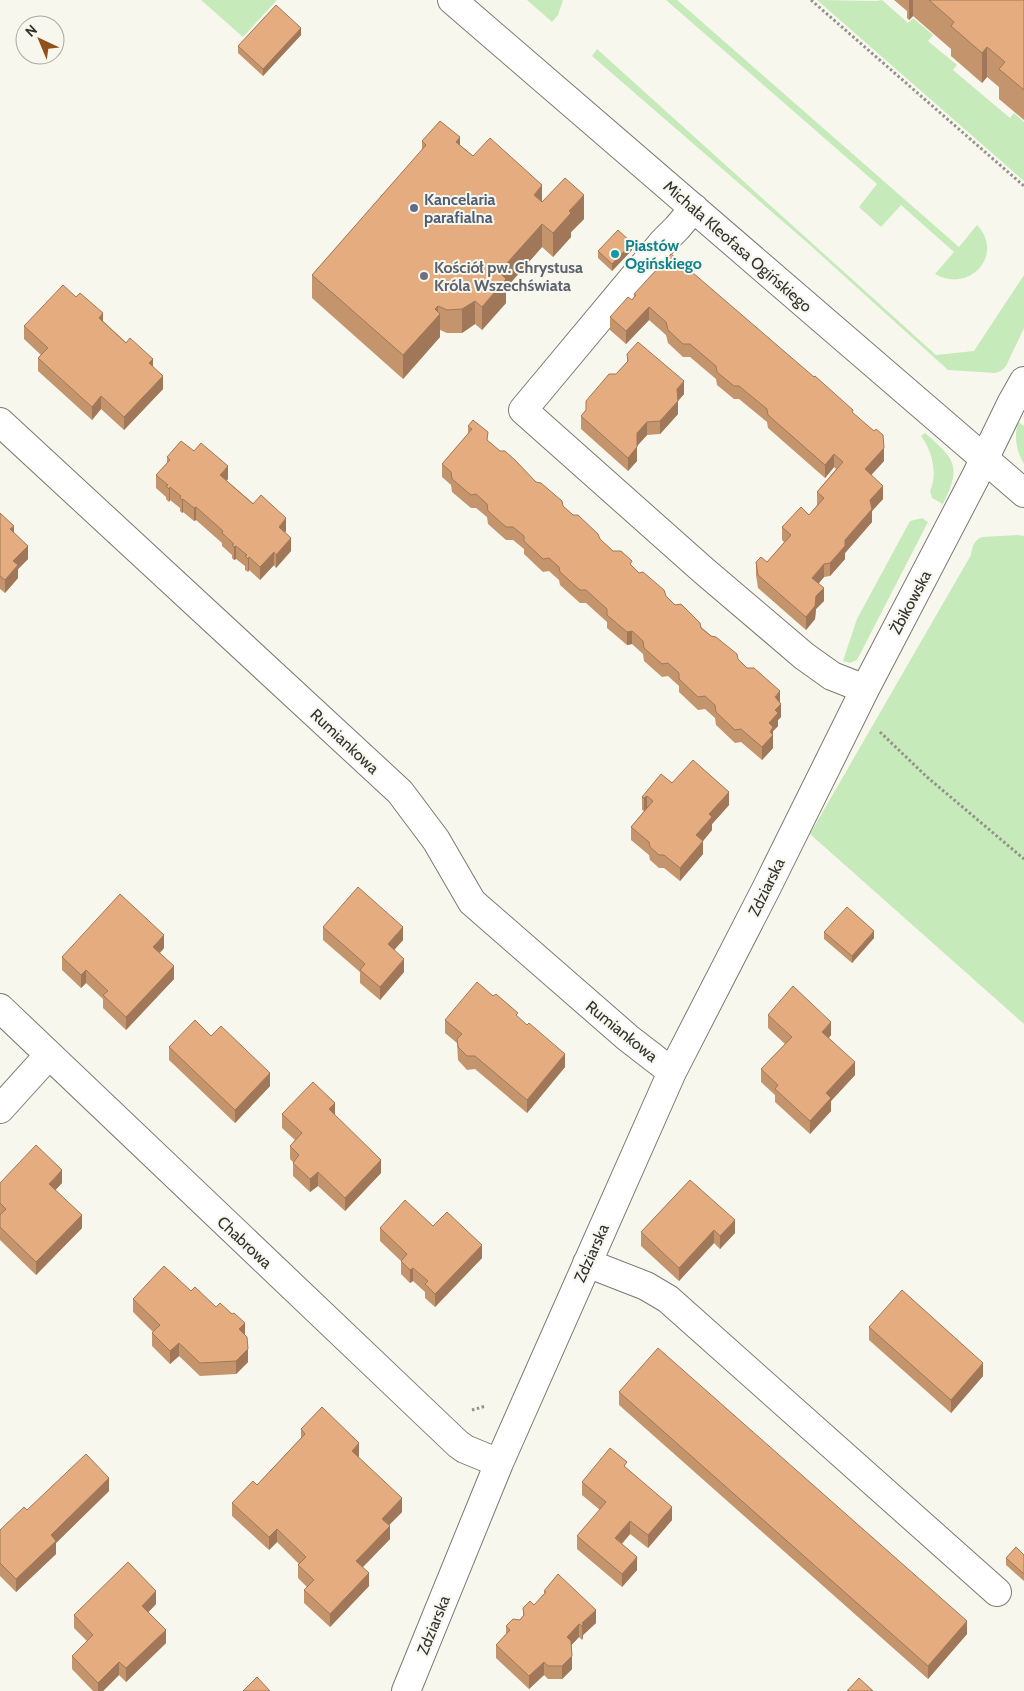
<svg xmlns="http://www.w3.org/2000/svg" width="1024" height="1691" font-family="Cabin,sans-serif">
	<rect width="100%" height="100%" fill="#f8f7ee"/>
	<path fill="#c6eab9" d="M201 0H277L243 37Z
		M527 0H563L558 15 552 22Z
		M666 0H677L959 247 977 225C1005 254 970 294 935 274L954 252 901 205 881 227 859 207 877 184Z
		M817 0 876 1 882 0 908 23 913 18 933 35 928 41 957 65 953 70 1010 118 1014 113 1024 122V181Z
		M597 49 936 355 974 351 1024 275V328L1006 366 1001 371 995 373 948 370 810 245 592 56Z
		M1018 422 1024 426V464C1016 450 1014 437 1018 422Z
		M925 433C955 459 962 466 943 504L932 498 930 491C938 474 932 450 921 436Z
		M922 518 928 522 857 660 850 663 843 661 857 619 910 521Z
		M1018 535 1024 536V1024L810 834 971 555C972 547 974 540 982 537Z"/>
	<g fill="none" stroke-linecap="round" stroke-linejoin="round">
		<defs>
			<path id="minor" d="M452 0 1024 493
				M694 208 677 228 663 242 523 410 703 570 804 656 832 676 865 689
				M0 422 400 792 436 840 472 902 628 1038 672 1072
				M0 1008 458 1444 465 1449 499 1463
				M0 1109 48 1056
				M587 1263 646 1286 668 1299 997 1592
				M406 1691 499 1463 672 1072 766 889 865 689 975 478 1011 404 1024 381"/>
		</defs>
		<use href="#minor" stroke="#7b7a72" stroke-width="30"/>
		<path stroke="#92918b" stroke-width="3" stroke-dasharray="2.5 2.5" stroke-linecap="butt" d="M811 0 1024 186
			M880 732 927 777 1024 859
			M472 1410 486 1406"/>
		<use href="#minor" stroke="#fff" stroke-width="28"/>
	</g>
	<path fill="#c4946d" d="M894 0H1024V120L999 99V87L987 77 982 83 951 56V49L913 16 909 20 907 18V11Z
		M301 35 263 76 238 53V46Z
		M422 141 460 145 473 156 542 201 584 219 571 232V237L553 257 542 247 506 288V303L482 330 475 324 462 333H447L440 330V337L403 379 312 298V275L422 150Z
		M632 250 612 271 598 258V251Z
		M634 294 853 413 884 461 871 475 883 499 872 511V522L845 553V559L830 576 824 577 819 583 824 601 816 609 815 619 806 630 758 588 756 575V562H767L784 542 782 540V527L809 515 817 505V492L836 469 834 467 825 478 768 428 767 422 739 399H734L717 385 716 379 690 357H683L668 343 666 335 649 320 626 344 610 330V317L632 300 634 297Z
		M103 321 153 367 163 389 124 430 101 409 92 420 38 371V358L41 355 24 339V326Z
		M627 354 684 394 678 401V414L660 434 647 435 637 446V461L628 471 581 429V416L616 374 627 362Z
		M468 426 487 440 563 506 613 551 632 567 738 659 780 702 781 717 778 720V726L773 731V748L762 760 741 742 735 743 716 725 715 718 705 709 698 710 679 692V686L668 676 662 677 644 661 643 654 632 644 627 645 607 628V622L586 603H580L560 585 559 580 549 571 543 572 524 554V549L513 540H506L488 524 487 517 476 508H471L452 492 451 485 442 477V464L468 434Z
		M167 457 228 479 226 480 286 531 285 533 291 551 276 568 274 565 260 580 249 570 248 572 245 570V566L236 559 234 560 232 558V555L222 546V543L196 520 194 521 183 512 182 513 180 511V508L170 500 169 502 166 499V497L156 488V475L167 463Z
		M0 513 14 533 28 559 18 569V578L5 593 0 589Z
		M672 783 729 805 712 824V830L703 841V854L680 881 664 868H659L650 860 649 855 631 840V827L644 811 642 810V797Z
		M323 927 403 940 394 950 404 972 380 1000 360 983V972L323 940Z
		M824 932 874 938 852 963 824 939Z
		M164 948 160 953 174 979 126 1030 103 1008V999L86 983 81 988 62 970V957Z
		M768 1015 831 1035 829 1038 855 1075 831 1101V1111L810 1134 775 1102V1095L761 1082V1069L785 1044 768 1028Z
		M518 1018 565 1067 527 1113 475 1069 467 1070 458 1060 457 1043 445 1033V1020Z
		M211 1036 270 1086 235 1123 169 1060V1047Z
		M282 1114 335 1115 381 1173 345 1211 318 1186 310 1192 293 1176V1162L290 1159V1146L295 1140 282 1128Z
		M690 1180 735 1233 720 1249 714 1243 679 1281 641 1246V1232Z
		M0 1183H62L55 1190 82 1228 36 1275 0 1240Z
		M433 1226 482 1258 435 1307 425 1298V1292L413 1281 410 1283 401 1274V1261L380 1241V1228Z
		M191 1291 245 1334 248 1362 236 1374 200 1376 179 1356 170 1364 152 1346V1333L153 1332 133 1312V1299Z
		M869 1327 983 1376 951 1413 869 1340Z
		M619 1392 967 1634 928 1679 619 1405Z
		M301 1429 359 1456 358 1457 402 1512 389 1525 390 1539 363 1567 369 1586 330 1627 304 1603V1590L307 1587 298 1578V1565L299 1564 277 1542 269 1550 232 1516V1503L257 1485 301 1438Z
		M627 1469 672 1520 648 1548 630 1534 622 1544 637 1570 622 1587 577 1549V1536L600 1510 582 1495V1482Z
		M109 1491 56 1543V1554L16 1592 0 1576V1530L27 1510Z
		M1024 1555V1581L1006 1565V1558Z
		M544 1591 596 1623 583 1635V1637L582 1640 579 1637 571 1645 572 1669 562 1679H548L544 1675 529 1689 496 1658V1645L506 1634V1626L520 1620 523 1616V1608L534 1605 544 1594Z
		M156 1604 148 1612 166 1643 126 1682 119 1675 103 1691H93L72 1669V1656L87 1641 74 1628V1615Z"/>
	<path fill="#a07859" d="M909 0H913V16L909 20Z
		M301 28V35L263 76V69Z
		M987 47V77L982 83V53Z
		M460 137V161L456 142Z
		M542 185V208L534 195Z
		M584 195V219L571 232V237L553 257V233L569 211Z
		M542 224V247L506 288V303L482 330V307L499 272Z
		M632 243V250L612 271V264Z
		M475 301V324L462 333V309Z
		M438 306V316L440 314V337L403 379V355L435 309Z
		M649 307V320L626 344V331Z
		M103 313V326L99 318Z
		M153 359V372L149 363Z
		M163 376V389L124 430V417Z
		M684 381V394L677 402V389Z
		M101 396V409L92 420V407Z
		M678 401V414L660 434V421Z
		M647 422V435L637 446V461L628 471V458L637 433Z
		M884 448V461L865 482V469Z
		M834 454V467L825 478V465Z
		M228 466V479L220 488V475Z
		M883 486V499L872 511V522L845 553V559L830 576V563L870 500Z
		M170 487V500L169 502V489Z
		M183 499V512L182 513V500Z
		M196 507V520L194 521V508Z
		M286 518V531L279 540V527Z
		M14 526V539L10 529Z
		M291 538V551L276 568V555Z
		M28 546V559L18 569V578L5 593V580L13 561Z
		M236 546V559L234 560V547Z
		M274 552V565L260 580V567Z
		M249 557V570L248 572V559Z
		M824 564V577L812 591V578Z
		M824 588V601L816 609 815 619 806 630V617L816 596Z
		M632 631V644L627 645V632Z
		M780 691V704L775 697Z
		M781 704V717L778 720V726L773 731V748L762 760V747L769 723 775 710Z
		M729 792V805L712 824V830L703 841V854L680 881V868L696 835 709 814Z
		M647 796V809L644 811V798Z
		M403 927V940L388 957V944Z
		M874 931V938L852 963V956Z
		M164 935V948L153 960V947Z
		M404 959V972L380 1000V987Z
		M174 966V979L126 1030V1017Z
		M86 970V983L81 988V975Z
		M831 1022V1035L822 1045V1032Z
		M565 1054V1067L527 1113V1100Z
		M855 1062V1075L831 1101V1111L810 1134V1121L826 1093Z
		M270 1073V1086L235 1123V1110Z
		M335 1103V1116L329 1109Z
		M381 1160V1173L345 1211V1198Z
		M62 1170V1183L49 1197V1184Z
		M318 1172V1186L310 1192V1179Z
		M82 1215V1228L36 1275V1262Z
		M735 1220V1233L720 1249V1236Z
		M714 1230V1243L679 1281V1268Z
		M482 1245V1258L435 1307V1294Z
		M413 1268V1281L410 1283V1270Z
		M245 1323V1336L239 1329Z
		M179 1343V1356L170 1364V1351Z
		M248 1349V1362L236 1374V1361Z
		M983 1363V1376L951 1413V1400Z
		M359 1443V1456L352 1464V1451Z
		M109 1478V1491L56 1543V1554L16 1592V1579L51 1535Z
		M402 1498V1512L382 1532V1519Z
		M672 1507V1520L648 1548V1535Z
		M630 1521V1534L615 1551V1538Z
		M390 1526V1539L356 1574V1561Z
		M277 1529V1542L269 1550V1537Z
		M637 1557V1570L622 1587V1574Z
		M369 1573V1586L330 1627V1614Z
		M156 1591V1604L142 1619V1606Z
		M596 1610V1623L583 1635V1637L582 1640V1623Z
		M967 1621V1634L928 1679V1666Z
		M579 1624V1637L567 1650V1637Z
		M166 1630V1643L126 1682V1668Z
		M572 1656V1669L562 1679V1666Z
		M119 1662V1675L103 1691H98V1683Z
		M544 1662V1675L529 1689V1676Z"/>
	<path fill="#e4ac7f" stroke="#a07859" d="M929 0H1024V90L999 69 1005 62 987 47 982 53 951 26 954 22Z
		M276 5 301 28 263 69 238 46Z
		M440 121 460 137 456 142 473 156 490 138 542 185 534 195 542 202 565 178 584 195 569 211 571 213 553 233 542 224 499 272 506 279 482 307 475 301 462 309 447 310 438 306 435 309 440 314 403 355 312 275 426 145 422 141Z
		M618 230 632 243 612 264 598 251Z
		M671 254 814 377 815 376 853 410 852 412 874 431 876 429 883 435 884 448 865 469 883 486 870 500 872 509 845 540V546L830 563 824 564 812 578 824 588 816 596 815 606 806 617 758 575 756 562 761 557 767 562 791 535 782 527 801 507 809 515 824 498 817 492 843 462 834 454 825 465 768 415 767 409 739 386H734L717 372 716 366 690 344H683L668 330 666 322 649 307 626 331 610 317 628 297 632 300 636 295 634 294Z
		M63 285 76 297 80 293 103 313 99 318 126 343 130 338 153 359 149 363 163 376 124 417 101 396 92 407 38 358 48 348 24 326Z
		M638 342 684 381 677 389 678 401 660 421 647 422 637 433V447L628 458 581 416 586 410V401L609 374H616L628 361 627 354Z
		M473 420 488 432 487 440 493 445 500 451H505L515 460 536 482 541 483 562 501 563 506 573 515H578L598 534 600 539 613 551H621L632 561 630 564 639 573 643 572 664 590 666 596 675 605 681 604 700 623 701 628 711 636 716 637 737 654 738 659 747 668H754L780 691 775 697 781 704 775 710 778 713 769 723 773 727 770 732 773 735 762 747 741 729 735 730 716 712 715 705 705 696 698 697 679 679V673L668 663 662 664 644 648 643 641 632 631 627 632 607 615V609L586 590H580L560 572 559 567 549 558 543 559 524 541V536L513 527H506L488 511 487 504 476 494 471 495 452 479 451 472 442 464 472 429 468 426Z
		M181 441 194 451 201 443 228 466 220 475 253 504 261 495 286 518 279 527 291 538 276 555 274 552 260 567 249 557 248 559 245 556 247 555 236 546 234 547 232 545 234 544 222 533 223 531 196 507 194 508 183 499 182 500 180 498 181 496 170 487 169 489 166 486 168 485 156 475 170 460 167 457Z
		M0 513 14 526 10 529 28 546 13 561 18 565 5 580 0 576Z
		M693 760 729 792 709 814 712 817 696 835 703 841 680 868 664 855H659L650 847 649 842 631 827 653 801 647 796 644 798 642 797 661 774 672 783Z
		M358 887 403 927 388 944 404 959 380 987 360 970 365 964 323 927Z
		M120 894 164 935 153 947 174 966 126 1017 103 995 108 991 86 970 81 975 62 957Z
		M847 907 874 931 852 956 824 932Z
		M477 982 493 996 496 994 518 1013 516 1015 527 1025 529 1023 565 1054 527 1100 475 1056H467L458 1047 457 1039 462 1034 445 1020Z
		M793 986 831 1022 822 1032 855 1062 826 1093 831 1098 810 1121 775 1089 778 1085 761 1069 792 1037 768 1015Z
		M195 1020 211 1036 221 1026 270 1073 235 1110 169 1047Z
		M313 1082 335 1103 329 1109 381 1160 345 1198 318 1172 310 1179 293 1163 299 1155 290 1146 302 1133 282 1114Z
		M36 1145 62 1170 49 1184 82 1215 36 1262 0 1227V1215L6 1209 0 1203V1183Z
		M690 1180 735 1220 720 1236 714 1230 679 1268 641 1232Z
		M405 1200 433 1226 447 1212 482 1245 435 1294 425 1284 428 1281 413 1268 410 1270 401 1261 407 1254 380 1228Z
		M164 1266 191 1291 195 1287 216 1307 220 1303 232 1314 234 1313 245 1323 239 1329 247 1337 248 1349 236 1361 200 1363 179 1343 170 1351 152 1333 160 1325 133 1299Z
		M902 1290 983 1363 951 1400 869 1327Z
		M658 1348 967 1621 928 1666 619 1392Z
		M322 1407 359 1443 352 1451 402 1498 382 1519 390 1526 356 1561 369 1573 330 1614 304 1590 314 1580 298 1565 306 1557 277 1529 269 1537 232 1503 253 1481 257 1485 305 1434 301 1429Z
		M610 1448 627 1462 624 1466 672 1507 648 1535 630 1521 615 1538 637 1557 622 1574 577 1536 606 1502 582 1482Z
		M86 1454 109 1478 51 1535 56 1541 16 1579 0 1563V1530L24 1507 27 1510Z
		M1016 1547 1024 1555V1574L1006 1558Z
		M128 1562 156 1591 142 1606 166 1630 126 1668 119 1662 98 1683 72 1656 93 1635 74 1615Z
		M558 1574 596 1610 582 1623 583 1624 582 1626 579 1624 567 1637 571 1641 572 1656 562 1666H548L544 1662 529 1676 496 1645 510 1630 506 1626 513 1619 520 1620 524 1615 523 1608 530 1601 534 1605 546 1592 544 1591Z
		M257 1677 270 1691H243Z
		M859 1678 873 1691H847Z"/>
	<circle fill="#5c6f8a" stroke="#f8f7ee" stroke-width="2" cx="414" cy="208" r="5"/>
	<circle fill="#0f9aa8" stroke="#f8f7ee" stroke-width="2" cx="615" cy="254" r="5"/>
	<circle fill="#6b7280" stroke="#f8f7ee" stroke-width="2" cx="424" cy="276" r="5"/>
	<g text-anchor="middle" stroke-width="4" stroke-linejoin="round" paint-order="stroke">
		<g font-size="16" font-weight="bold" fill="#4e5e75" stroke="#f8f7ee" text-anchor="start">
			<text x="424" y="205">Kancelaria<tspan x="424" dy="18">parafialna</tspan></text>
		</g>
		<g font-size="16" font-weight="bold" fill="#0d838f" stroke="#f8f7ee" text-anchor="start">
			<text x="625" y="251">Piastów<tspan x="625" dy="18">Ogińskiego</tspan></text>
		</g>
		<g font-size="16" fill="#33322f" stroke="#f8f7ee">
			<text transform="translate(738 246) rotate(41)" y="6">Michała Kleofasa Ogińskiego</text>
			<text transform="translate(910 602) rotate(-62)" y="6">Żbikowska</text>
			<text transform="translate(345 741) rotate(43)" y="6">Rumiankowa</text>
			<text transform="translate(766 887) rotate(-64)" y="6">Zdziarska</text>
			<text transform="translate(622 1031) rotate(39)" y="6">Rumiankowa</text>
			<text transform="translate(245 1242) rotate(43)" y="6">Chabrowa</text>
			<text transform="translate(591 1253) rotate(-66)" y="6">Zdziarska</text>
			<text transform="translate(433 1625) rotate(-68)" y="6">Zdziarska</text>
		</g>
		<g font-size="16" font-weight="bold" fill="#5b616d" stroke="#f8f7ee" text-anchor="start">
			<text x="434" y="273">Kościół pw. Chrystusa<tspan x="434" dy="18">Króla Wszechświata</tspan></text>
		</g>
	</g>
	<g transform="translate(40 40) rotate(316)"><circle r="24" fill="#f8f7ee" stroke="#a9a8a2"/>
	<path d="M0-4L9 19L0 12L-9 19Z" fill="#91511a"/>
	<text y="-8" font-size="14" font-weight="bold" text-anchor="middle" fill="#33322f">N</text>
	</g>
</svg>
